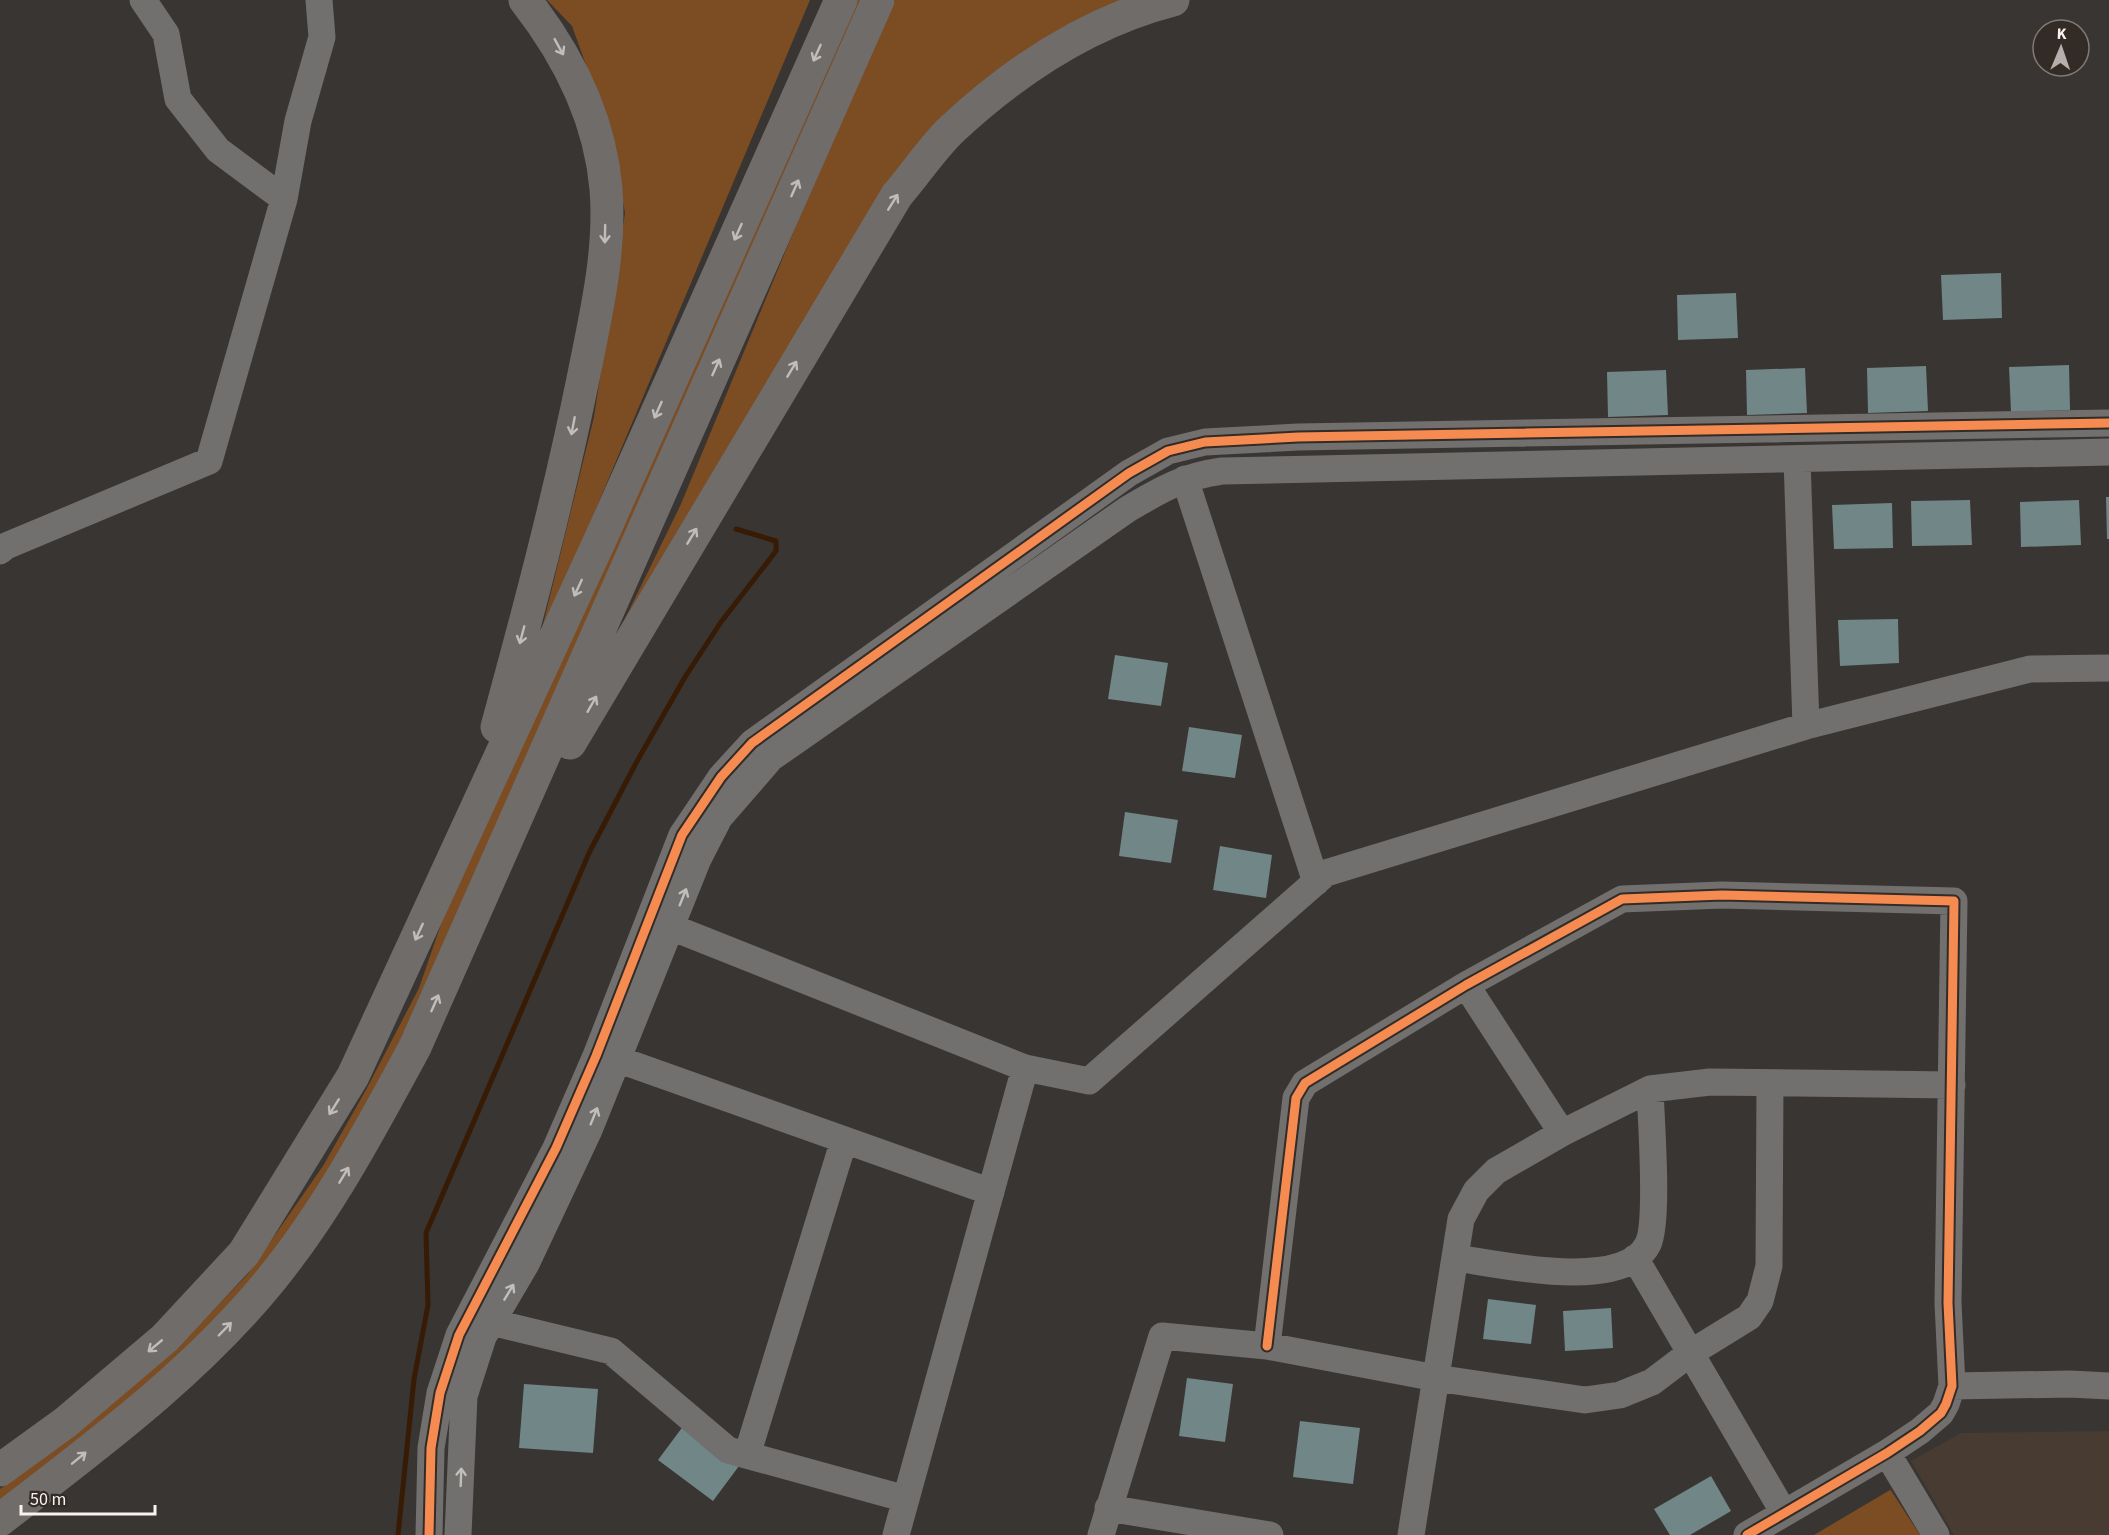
<svg xmlns="http://www.w3.org/2000/svg" width="2109" height="1535" font-family="'Source Sans 3',sans-serif">
	<rect width="100%" height="100%" fill="#393532"/>
	<path fill="#473b32" d="M2109 1431V1535H1954L1911 1461 1961 1433Z"/>
	<path fill="#7c4c22" d="M547 0H810L537 649 594 417 625 213 609 129 572 26Z
		M852 0H865L400 1041C355 1125 310 1210 249 1284 183 1365 82 1436 0 1503V1489L79 1432 197 1327 247 1275 323 1166 367 1088 419 988 448 904Z
		M895 0H1128L942 121 620 629 681 504 824 158Z
		M1890 1489 1920 1535H1814L1890 1490Z"/>
	<g fill="none" stroke-linecap="round" stroke-linejoin="round">
		<path stroke="#371b04" stroke-width="5" d="M398 1535 414 1379 428 1305 426 1233 589 853 636 763 685 677 721 622 776 551V541L736 529"/>
	</g>
	<path fill="#718686" d="M2001 273 2002 318 1943 320 1941 275Z
		M1736 293 1738 338 1678 340 1677 295Z
		M2069 365 2070 410 2011 412 2009 367Z
		M1926 366 1928 411 1868 413 1867 368Z
		M1805 368 1807 413 1747 415 1746 370Z
		M1666 370 1668 415 1608 417 1607 372Z
		M2106 497H2109V539H2107Z
		M1970 500 1972 545 1912 546 1911 501Z
		M2079 500 2081 545 2021 547 2020 502Z
		M1892 503 1893 548 1834 549 1832 505Z
		M1898 619 1899 663 1840 666 1838 620Z
		M1115 655 1168 663 1161 706 1108 699Z
		M1189 727 1242 735 1235 778 1182 771Z
		M1125 812 1178 820 1171 863 1119 856Z
		M1220 846 1272 855 1266 898 1213 890Z
		M1488 1299 1536 1305 1531 1344 1483 1339Z
		M1611 1308 1613 1348 1565 1351 1563 1311Z
		M1187 1378 1233 1384 1225 1442 1179 1436Z
		M524 1384 598 1389 593 1453 519 1448Z
		M1300 1421 1360 1428 1353 1484 1293 1477Z
		M684 1425 739 1466 713 1501 658 1460Z
		M1711 1476 1731 1511 1690 1535H1670L1654 1509Z"/>
	<g fill="none" stroke-linecap="round" stroke-linejoin="round">
		<path stroke="#71706e" stroke-width="27" d="M284 199 298 121 322 37 319 0
			M1797 459 1806 726
			M1185 479 1316 882
			M0 551 6 546 209 461 284 199 218 150 178 99 166 34 143 0
			M671 927 1025 1068 1089 1081 1326 873 1806 726 2030 669 2109 668
			M1466 985 1562 1133
			M617 1059 991 1192
			M1456 1258C1498 1264 1624 1293 1648 1244 1659 1221 1651 1120 1650 1089
			M1635 1258 1784 1513
			M491 1322 611 1351 728 1450 906 1499
			M1267 1346 1296 1098 1305 1083 1466 985 1622 899 1722 895 1954 901 1948 1303 1952 1386 1946 1404 1941 1413 1920 1431 1887 1453 1747 1535
			M1952 1386 2070 1384 2109 1386
			M1887 1453 1936 1535
			M747 1455 844 1140
			M1108 1508 1270 1535
			M429 1535 431 1448 440 1393 459 1335 556 1148 596 1056 682 835 721 777 752 743 1129 473 1168 451 1205 442 1298 437 2109 423
			M458 1535 464 1396 483 1337 526 1264 589 1130 698 859 719 818 771 758 1128 509C1160 490 1184 476 1222 471L2109 452
			M896 1535 1025 1068
			M1101 1535 1162 1336 1267 1346 1436 1378 1585 1400 1620 1395 1652 1382 1689 1354 1749 1317 1760 1301 1769 1266 1770 1083
			M1411 1535 1461 1219 1476 1191 1496 1171 1562 1133 1650 1089 1710 1082 1952 1085"/>
		<path stroke="#6f6c6a" stroke-width="33" d="M497 727C529 610 560 493 584 374 596 314 611 251 606 189 600 118 568 55 525 0
			M570 743 897 195C915 174 931 150 950 131 1014 71 1087 22 1173 0
			M0 1470 66 1422 165 1338 244 1253 353 1076 600 540 841 0
			M0 1520C94 1447 193 1375 269 1282 328 1210 371 1128 415 1047L878 0"/>
		<defs>
			<path id="cycleway" d="M1267 1346 1296 1098 1305 1083 1466 985 1622 899 1722 895 1954 901 1948 1303 1952 1386 1946 1404 1941 1413 1920 1431 1887 1453 1747 1535
				M429 1535 431 1448 440 1393 459 1335 556 1148 596 1056 682 835 721 777 752 743 1129 473 1168 451 1205 442 1298 437 2109 423"/>
		</defs>
		<use href="#cycleway" stroke="#322b26" stroke-width="13"/>
		<use href="#cycleway" stroke="#f68b52" stroke-width="9"/>
	</g>
	<defs><path id="oneway-shaft" d="M-6 0H5M1.5-3L5.5 0L1.5 3" fill="none" stroke-width="1.6" stroke-linecap="round" stroke-linejoin="round" transform="scale(1.5)"/></defs>
	<g stroke="#c1bdba">
		<use href="#oneway-shaft" transform="translate(559 47) rotate(61)"/>
		<use href="#oneway-shaft" transform="translate(817 53) rotate(114)"/>
		<use href="#oneway-shaft" transform="translate(795 188) rotate(-66)"/>
		<use href="#oneway-shaft" transform="translate(893 202) rotate(-58)"/>
		<use href="#oneway-shaft" transform="translate(738 232) rotate(114)"/>
		<use href="#oneway-shaft" transform="translate(605 234) rotate(91)"/>
		<use href="#oneway-shaft" transform="translate(716 367) rotate(-66)"/>
		<use href="#oneway-shaft" transform="translate(792 369) rotate(-59)"/>
		<use href="#oneway-shaft" transform="translate(658 410) rotate(114)"/>
		<use href="#oneway-shaft" transform="translate(573 426) rotate(101)"/>
		<use href="#oneway-shaft" transform="translate(692 536) rotate(-59)"/>
		<use href="#oneway-shaft" transform="translate(578 588) rotate(115)"/>
		<use href="#oneway-shaft" transform="translate(522 635) rotate(105)"/>
		<use href="#oneway-shaft" transform="translate(592 704) rotate(-60)"/>
		<use href="#oneway-shaft" transform="translate(419 932) rotate(115)"/>
		<use href="#oneway-shaft" transform="translate(435 1003) rotate(-66)"/>
		<use href="#oneway-shaft" transform="translate(334 1107) rotate(122)"/>
		<use href="#oneway-shaft" transform="translate(344 1175) rotate(-59)"/>
		<use href="#oneway-shaft" transform="translate(225 1329) rotate(-46)"/>
		<use href="#oneway-shaft" transform="translate(155 1346) rotate(140)"/>
		<use href="#oneway-shaft" transform="translate(79 1458) rotate(-39)"/>
	</g>
	<g stroke="#c2bfbb">
		<use href="#oneway-shaft" transform="translate(683 897) rotate(-68)"/>
		<use href="#oneway-shaft" transform="translate(594 1116) rotate(-68)"/>
		<use href="#oneway-shaft" transform="translate(509 1292) rotate(-59)"/>
		<use href="#oneway-shaft" transform="translate(461 1477) rotate(-88)"/>
	</g>
	<g transform="translate(2061 48) rotate(2)"><circle r="28" fill="#322b26" stroke="#817b76" stroke-width="1.5"/>
	<path d="M0-4.5L10 22L0 15L-10 22Z" fill="#b5b0ad"/>
	<text y="-9" font-size="16" font-weight="bold" text-anchor="middle" fill="#f8f3ef">K</text>
	</g>
	<path d="M21 1505v9h134v-9" fill="none" stroke="#f8f3ef" stroke-width="3"/>
	<text x="30" y="1505" font-size="18" fill="#f8f3ef" stroke="#322b26" stroke-width="4.5" paint-order="stroke">50 m</text>
</svg>
